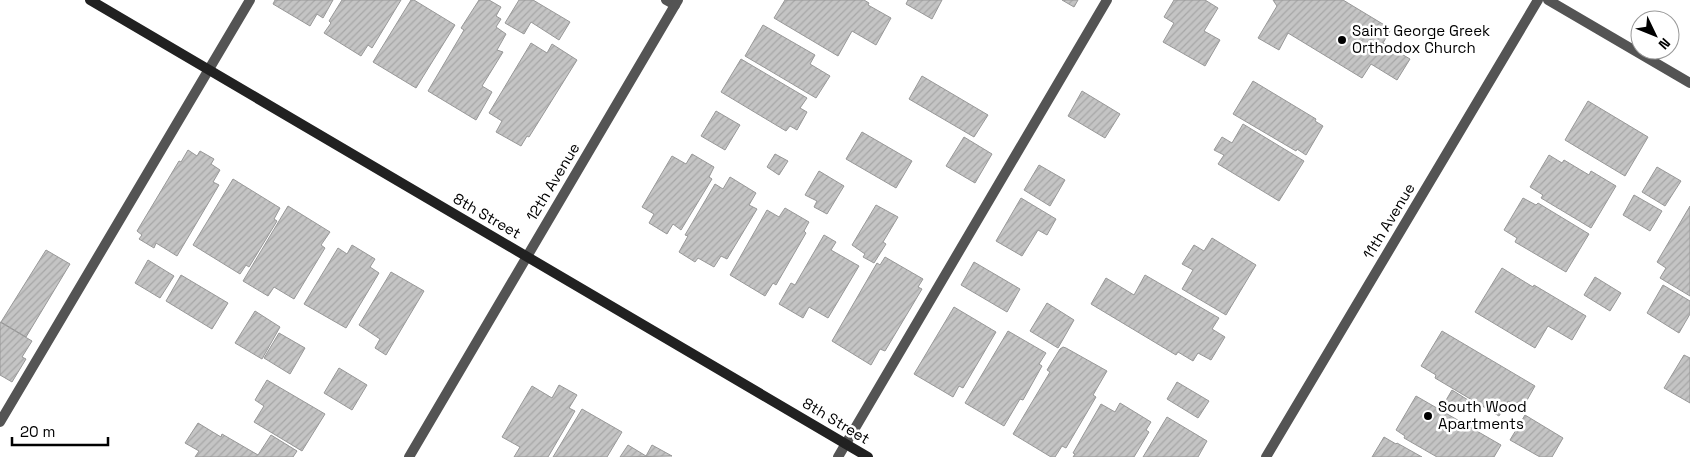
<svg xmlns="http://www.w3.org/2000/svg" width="1690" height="457" font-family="'Space Grotesk',sans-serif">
	<defs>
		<pattern id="building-hatch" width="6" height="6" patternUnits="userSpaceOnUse" patternTransform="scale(1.25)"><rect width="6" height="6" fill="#c4c4c4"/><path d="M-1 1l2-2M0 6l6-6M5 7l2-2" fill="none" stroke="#a7a7a7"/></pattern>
	</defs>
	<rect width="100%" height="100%" fill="#fff"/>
	<path fill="url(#building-hatch)" stroke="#989898" d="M275 0H333L323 18 317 14 310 26 273 4Z
		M342 0H401L372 48 368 45 361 56 324 33 331 23 329 21Z
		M411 0H414L455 25 416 88 373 62Z
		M479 0H489L501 7 496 16 501 19 496 27 506 34 497 50 503 52 482 86 492 92 476 120 428 91 464 30 461 28Z
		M519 0H533L570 22 559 40 531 22 524 34 505 23Z
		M785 0H864L869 3 868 5 891 18 876 45 852 31 838 56 774 18Z
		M908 0H942L932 19 906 4Z
		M1062 0H1078L1074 7Z
		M1174 0H1205L1218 8 1204 31 1220 40 1205 66 1163 42 1174 23 1164 17Z
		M1273 0H1343L1391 29 1383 43 1410 59 1397 80 1371 64 1362 78 1288 33 1279 50 1258 38 1277 6Z
		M763 25 815 55 810 64 830 76 816 98 745 56Z
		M531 43 547 53 552 44 577 60 529 137 527 136 521 146 496 132 502 121 489 113Z
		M741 59 807 98 800 108 807 112 797 130 790 126 786 131 721 92Z
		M922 76 988 115 974 137 909 99Z
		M1253 81 1316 119 1315 121 1323 126 1306 155 1297 149 1296 151 1233 114Z
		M1082 91 1120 114 1105 138 1068 116Z
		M1588 101 1648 137 1625 176 1565 140Z
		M716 111 740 125 725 150 701 136Z
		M1243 124 1304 161 1279 201 1218 164 1224 155 1214 150 1222 137 1232 143Z
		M862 132 912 161 896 188 846 159Z
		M964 137 992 154 975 183 946 166Z
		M188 150 197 156 200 151 214 159 211 164 220 170 213 182 219 185 177 256 156 243 154 248 139 239 142 235 137 231 179 161 181 162Z
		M692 154 714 167 709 177 712 179 681 230 673 224 667 234 649 223 654 214 642 207 672 156 686 164Z
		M775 154 788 161 779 175 767 167Z
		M1549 155 1562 163 1564 160 1589 175 1591 171 1616 186 1591 228 1541 198 1543 195 1530 187Z
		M1039 165 1065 180 1050 206 1024 190Z
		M1657 167 1681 181 1665 206 1642 192Z
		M819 171 844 186 827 214 814 207 817 201 805 195Z
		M730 177 756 193 749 205 757 209 727 259 721 256 714 267 698 258 695 262 679 252 688 236 685 235 715 184 723 189Z
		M233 179 280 208 274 219 277 221 249 267 246 265 240 274 193 245Z
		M1634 195 1662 211 1650 231 1623 215Z
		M1021 198 1056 219 1047 235 1038 230 1022 256 996 241Z
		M1523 198 1536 205 1538 203 1589 234 1566 272 1515 242 1517 238 1504 230Z
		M876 205 898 217 883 242 886 244 874 263 863 257 865 254 852 245Z
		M288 206 330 232 321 245 325 248 294 299 274 287 268 296 243 281Z
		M1690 206V296L1660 278 1666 268 1657 262Z
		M785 208 809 222 804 231 806 233 776 285 773 283 765 296 730 275 767 210 779 217Z
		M824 235 836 242 831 250 859 266 828 318 809 307 803 318 779 304 791 283 795 285Z
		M1212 238 1256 265 1226 315 1182 289 1193 270 1182 264 1194 245 1204 251Z
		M352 245 375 259 370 267 379 273 346 328 304 304 338 248 347 254Z
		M46 250 70 264 26 337 1 322Z
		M885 257 923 279 918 287 922 289 885 351 880 349 871 365 832 341 877 263 880 265Z
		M148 260 174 276 160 298 135 283Z
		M974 262 1020 289 1007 312 961 285Z
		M1502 268 1533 287 1534 285 1586 316 1572 340 1548 326 1535 348 1475 312Z
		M391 272 424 291 386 355 375 348 380 339 359 325Z
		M181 275 228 303 212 329 166 301Z
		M1145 275 1219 318 1212 329 1225 337 1211 360 1198 353 1193 361 1178 352 1176 355 1091 304 1106 278 1134 295Z
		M1595 277 1621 293 1610 311 1584 295Z
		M1663 285 1690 301V314L1679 333 1647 313Z
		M1047 303 1074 320 1058 348 1030 331Z
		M954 307 996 332 963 388 959 386 953 397 914 374Z
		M255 311 280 327 262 359 235 343Z
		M0 322 32 341 22 357 26 359 12 382 0 375Z
		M1008 331 1046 353 1039 364 1042 366 1023 400 1020 399 1004 426 965 403Z
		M1442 331 1535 386 1522 409 1508 401 1499 416 1435 378 1436 375 1421 366Z
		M279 333 305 348 290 374 264 358Z
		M1063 347 1066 348 1107 371 1093 395 1096 397 1066 448 1062 446 1055 457H1051L1013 434 1050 372 1047 370 1060 349Z
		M1684 355 1690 358V403L1664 388Z
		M339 368 367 385 352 410 324 393Z
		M267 380 325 414 302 451 254 422 264 406 255 400Z
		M1177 382 1209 401 1198 418 1167 399Z
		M559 385 577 395 569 408 575 411 548 457H514L520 447 502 437 532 386 552 398Z
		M1452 390 1468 400 1461 412 1445 402Z
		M1416 396 1501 445 1494 457H1437L1404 438 1405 436 1396 430Z
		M1120 403 1151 422 1146 430 1149 432 1134 457H1073L1075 454 1073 453 1101 404 1115 412Z
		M582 409 622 432 607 457H553Z
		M1525 415 1563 438 1552 457H1540L1510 440Z
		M1167 417 1207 441 1198 457H1143Z
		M198 423 221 437 222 434 258 455 271 435 297 451 293 457H195L199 451 185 443Z
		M1384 437 1396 444 1397 443 1422 457H1372Z
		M628 445 646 456 652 445 672 456 620 457Z"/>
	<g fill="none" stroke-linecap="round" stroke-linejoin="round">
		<path stroke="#545454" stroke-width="10" d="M666 0 675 5
			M0 422 250 0
			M838 457 1107 0"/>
		<path stroke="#545454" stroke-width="10" d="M1548 0 1690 83
			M409 457 678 0
			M1266 457 1538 0"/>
		<path stroke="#212121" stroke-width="10" d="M90 0 868 457"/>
	</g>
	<g fill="#000" stroke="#fff" stroke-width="2">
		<circle cx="1342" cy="40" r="5"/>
		<circle cx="1428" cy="416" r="5"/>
	</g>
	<g text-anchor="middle" stroke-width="5" stroke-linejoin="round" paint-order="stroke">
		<g font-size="15" fill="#000" stroke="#fff" text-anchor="start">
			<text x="1352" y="36">Saint George Greek<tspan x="1352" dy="17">Orthodox Church</tspan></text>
			<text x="1438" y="412">South Wood<tspan x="1438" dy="17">Apartments</tspan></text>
		</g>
		<g font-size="15" fill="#000" stroke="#fff">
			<text transform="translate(553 182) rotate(-59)" y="5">12th Avenue</text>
			<text transform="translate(487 216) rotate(30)" y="5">8th Street</text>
			<text transform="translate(1389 221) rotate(-59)" y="5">11th Avenue</text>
			<text transform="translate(836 421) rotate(31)" y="5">8th Street</text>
		</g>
	</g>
	<g transform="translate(1655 35) rotate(133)"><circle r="24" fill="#ffffff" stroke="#999999"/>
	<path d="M0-4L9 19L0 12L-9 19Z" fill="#000000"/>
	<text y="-8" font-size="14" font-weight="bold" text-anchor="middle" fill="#000000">N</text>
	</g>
	<path d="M12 437v8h96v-8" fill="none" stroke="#000000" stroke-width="2.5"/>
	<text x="20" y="437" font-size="15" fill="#000000" stroke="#ffffff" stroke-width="4" paint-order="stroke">20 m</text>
</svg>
